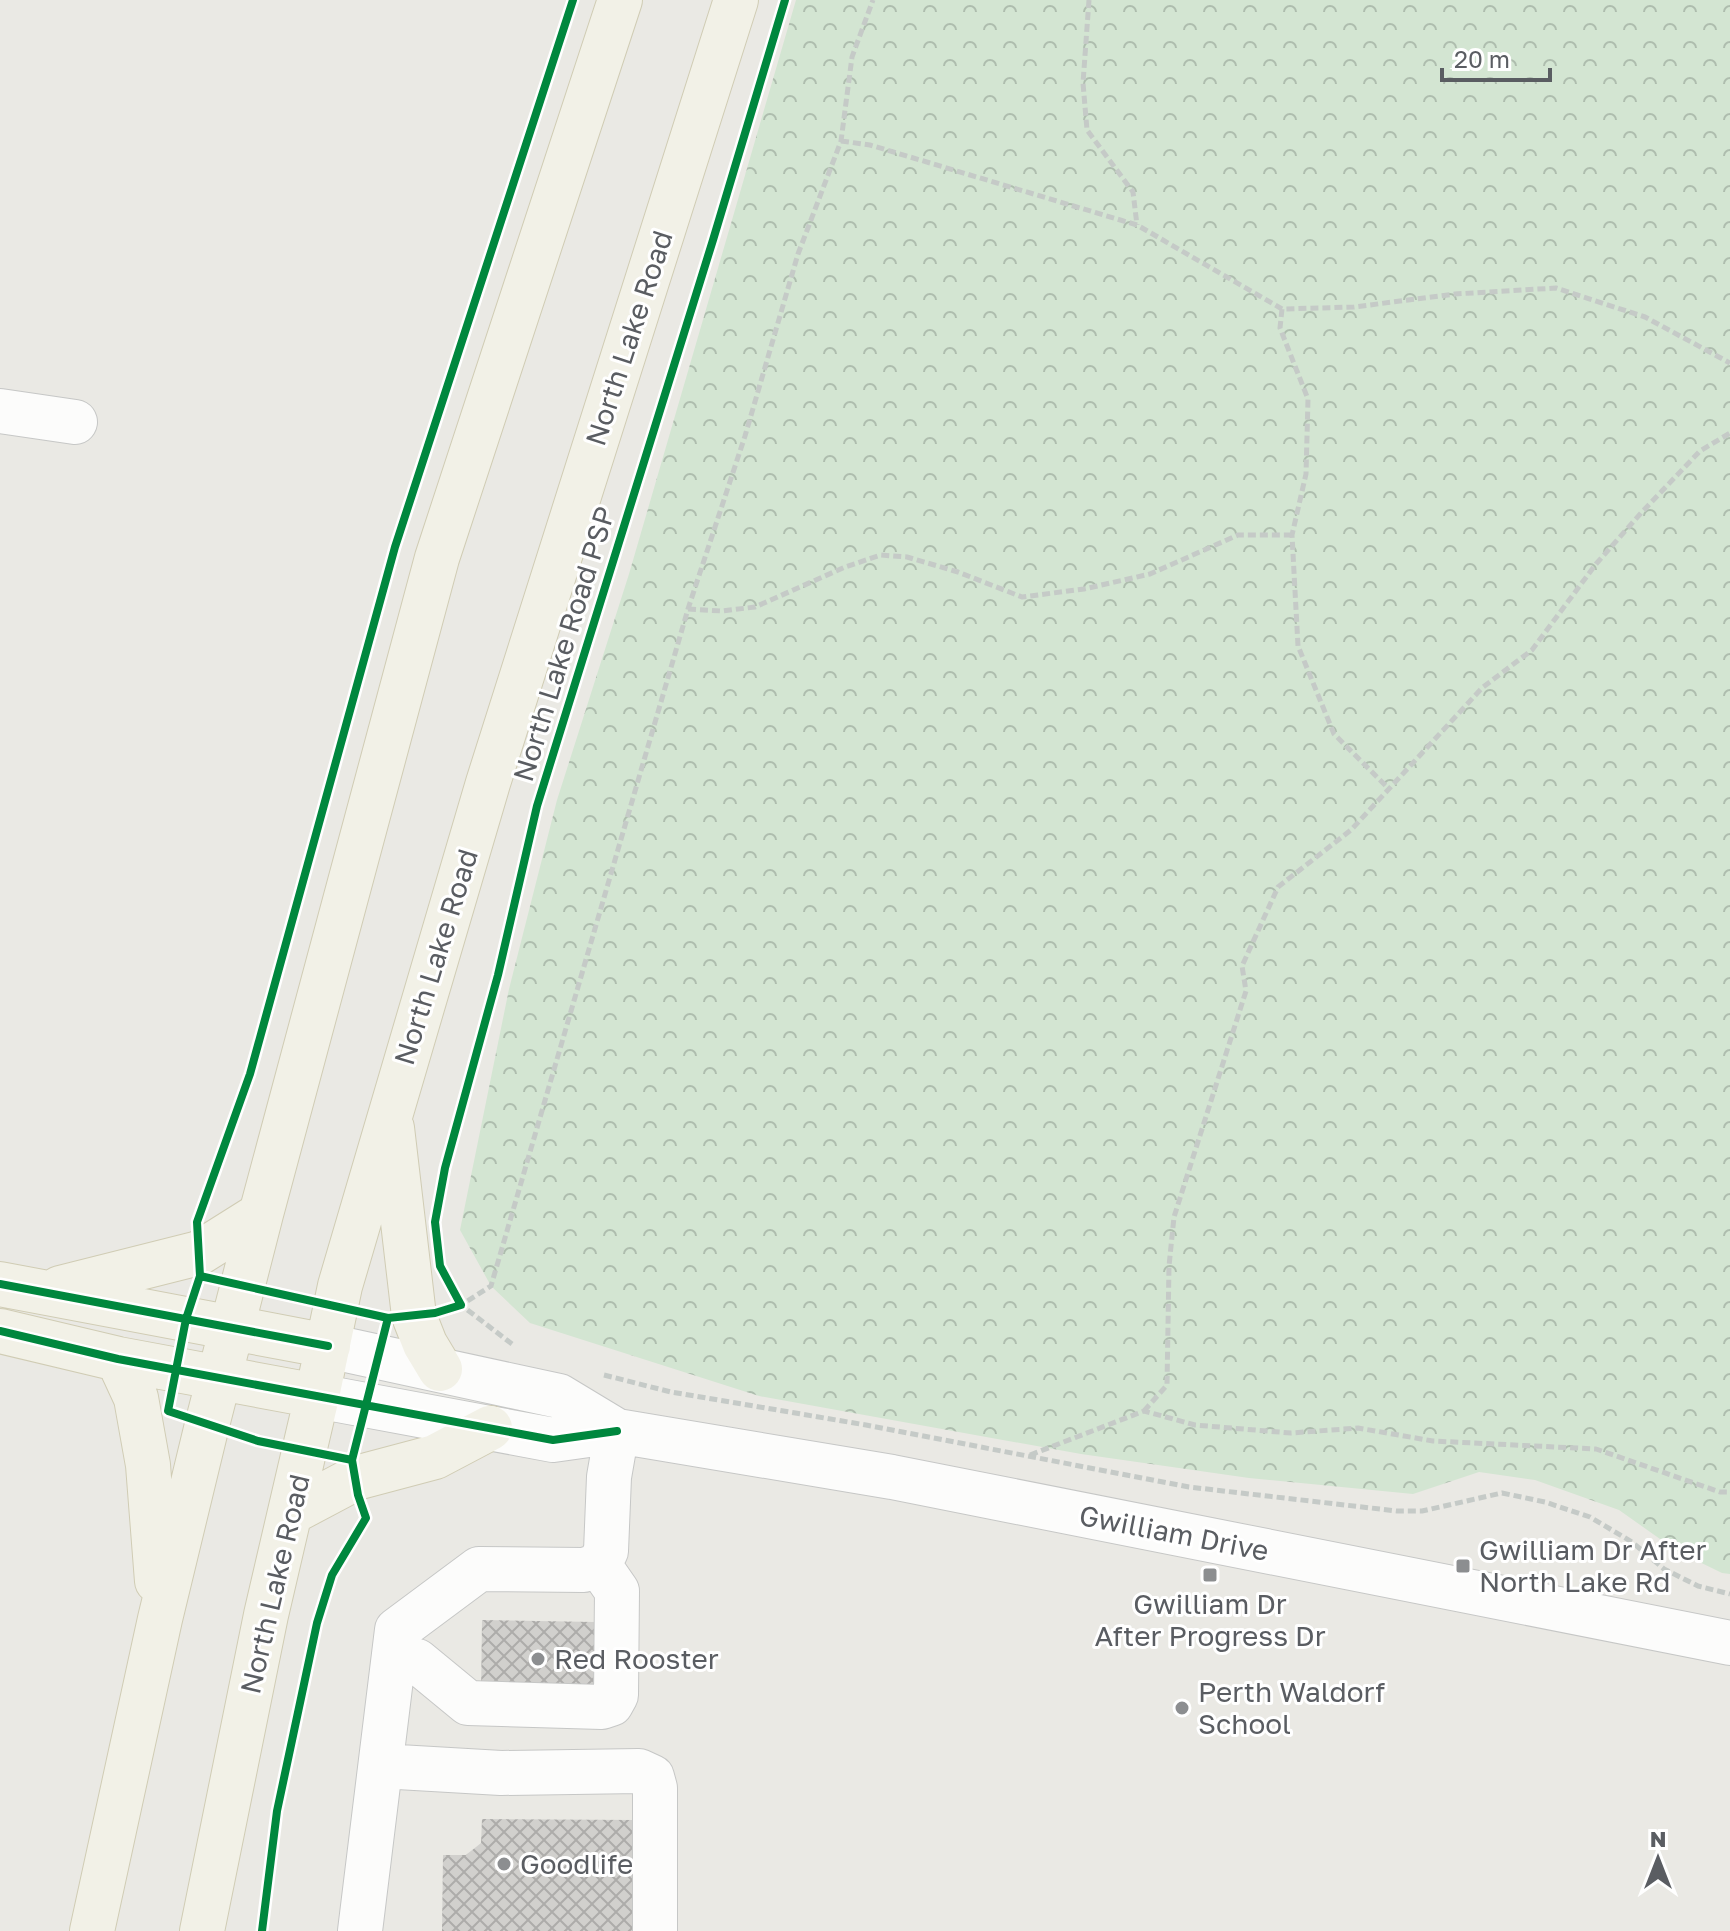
<svg xmlns="http://www.w3.org/2000/svg" width="1730" height="1931" font-family="'Golos Text',sans-serif">
	<defs>
		<pattern id="forest-crowns" width="20" height="18" patternUnits="userSpaceOnUse" patternTransform="scale(2)"><rect width="20" height="18" fill="#d3e5d2"/><path d="M2 6a3 3 0 1 1 6 0M12 15a3 3 0 1 1 6 0" fill="none" stroke="#aebdae"/></pattern>
		<pattern id="building-cross-hatch" width="8" height="8" patternUnits="userSpaceOnUse" patternTransform="scale(2)"><rect width="8" height="8" fill="#d1d0cd"/><path d="M0 0l8 8M0 8l8-8" fill="none" stroke="#adacaa"/></pattern>
	</defs>
	<rect width="100%" height="100%" fill="#eae9e4"/>
	<path fill="url(#forest-crowns)" d="M796 0H1730V1574L1722 1573 1677 1551 1619 1510 1535 1480 1479 1472 1413 1494 1249 1478 1081 1454 759 1396 530 1323 491 1286 460 1230 509 989 557 800 629 574Z"/>
	<path fill="url(#building-cross-hatch)" d="M482 1620 595 1622 593 1697 481 1695Z
		M482 1819 635 1820 634 1931H442L443 1855H466L481 1843Z"/>
	<g fill="none" stroke-linecap="round" stroke-linejoin="round">
		<defs>
			<path id="minor" d="M0 411 75 422
				M328 1346 559 1396 617 1431
				M317 1396 553 1440 617 1431 892 1477 1730 1643
				M394 1658 417 1661 468 1703 602 1707 611 1704 616 1695 617 1591 599 1565
				M381 1766 501 1773 639 1771 652 1777 655 1788V1931
				M360 1931 397 1630 479 1569 584 1570 599 1565 606 1551 609 1477 617 1431"/>
			<path id="major" d="M392 1128 414 1316 425 1344 440 1369
				M0 1284 328 1346
				M60 1288 199 1253 261 1214
				M0 1331 118 1359 317 1396
				M118 1359 136 1398 148 1465 157 1581
				M290 1513 356 1478 435 1457 490 1428
				M92 1931 160 1619 207 1425 261 1214 437 558 620 0
				M202 1931 266 1615 317 1396 340 1286 488 783 736 0"/>
		</defs>
		<use href="#minor" stroke="#c6c7c6" stroke-width="46"/>
		<use href="#major" stroke="#d0ccb4" stroke-width="46"/>
		<path stroke="#c5cac7" stroke-width="5" stroke-dasharray="8 4" stroke-linecap="butt" d="M1089 0 1083 83 1087 130 1133 192 1137 225
			M841 141 870 145 1137 225 1282 309 1354 307 1455 294 1556 288 1645 317 1730 363
			M1282 309 1280 328 1308 399 1306 474 1292 535 1298 646 1334 734 1388 788
			M688 609 722 611 755 607 845 567 881 555 907 557 958 572 1022 597 1084 589 1150 574 1238 535H1292
			M512 1344 461 1305 491 1286 688 609 745 436 798 254 841 141 852 57 873 0
			M604 1375 671 1392 866 1425 1189 1487 1397 1511H1422L1502 1493 1545 1502 1590 1517 1632 1542 1664 1569 1698 1586 1730 1594
			M1144 1411 1167 1385 1169 1266 1174 1217 1246 991 1242 966 1278 887 1351 830 1482 688 1532 650 1596 564 1641 513 1700 451 1730 433
			M1030 1455 1144 1411 1195 1425 1291 1433 1358 1428 1433 1441 1596 1449 1720 1492H1730"/>
		<use href="#minor" stroke="#fcfcfb" stroke-width="44"/>
		<use href="#major" stroke="#f2f1e7" stroke-width="44"/>
		<defs>
			<path id="cycleway" d="M200 1276 388 1318 435 1313 461 1305 440 1266 435 1222 445 1168 498 975 537 806 713 240 785 0
				M0 1284 328 1346
				M0 1331 118 1359 553 1440 617 1431
				M352 1460 258 1441 168 1411 186 1319 200 1276 197 1222 250 1074 395 547 573 0
				M262 1931 277 1811 317 1623 332 1575 366 1518 358 1495 352 1460 388 1318"/>
		</defs>
		<use href="#cycleway" stroke="#fff" stroke-width="13"/>
		<use href="#cycleway" stroke="#00873e" stroke-width="8"/>
	</g>
	<g fill="#8c8e90" stroke="#fff" stroke-width="3">
		<rect x="1455" y="1558" width="16" height="16" rx="4"/>
		<rect x="1202" y="1567" width="16" height="16" rx="4"/>
		<circle cx="538" cy="1659" r="8"/>
		<circle cx="1182" cy="1708" r="8"/>
		<circle cx="504" cy="1864" r="8"/>
	</g>
	<g text-anchor="middle" stroke-width="6" stroke-linejoin="round" paint-order="stroke">
		<g font-size="28" fill="#5a5d62" stroke="#fff">
			<text transform="translate(629 338) rotate(-72)" y="10">North Lake Road</text>
			<text transform="translate(564 644) rotate(-73)" y="10">North Lake Road PSP</text>
			<text transform="translate(436 957) rotate(-73)" y="10">North Lake Road</text>
			<text transform="translate(1174 1533) rotate(11)" y="10">Gwilliam Drive</text>
			<text transform="translate(275 1584) rotate(-77)" y="10">North Lake Road</text>
		</g>
		<g font-size="28" fill="#5a5d62" stroke="#fff" text-anchor="start">
			<text x="1479" y="1560">Gwilliam Dr After<tspan x="1479" dy="32">North Lake Rd</tspan></text>
			<text x="1210" y="1614" text-anchor="middle">Gwilliam Dr<tspan x="1210" dy="32">After Progress Dr</tspan></text>
			<text x="554" y="1669">Red Rooster</text>
			<text x="1198" y="1702">Perth Waldorf<tspan x="1198" dy="32">School</tspan></text>
			<text x="520" y="1874">Goodlife</text>
		</g>
	</g>
	<g transform="translate(1658 1859)" stroke="#ffffff" stroke-width="6" paint-order="stroke">
	<path d="M0-6L14 30L0 20L-14 30Z" fill="#5a5d62"/>
	<text y="-12" font-size="22" font-weight="bold" text-anchor="middle" fill="#5a5d62">N</text>
	</g>
	<path d="M1442 68v12h108v-12" fill="none" stroke="#5a5d62" stroke-width="4"/>
	<text x="1454" y="68" font-size="24" fill="#5a5d62" stroke="#ffffff" stroke-width="6" paint-order="stroke">20 m</text>
</svg>
